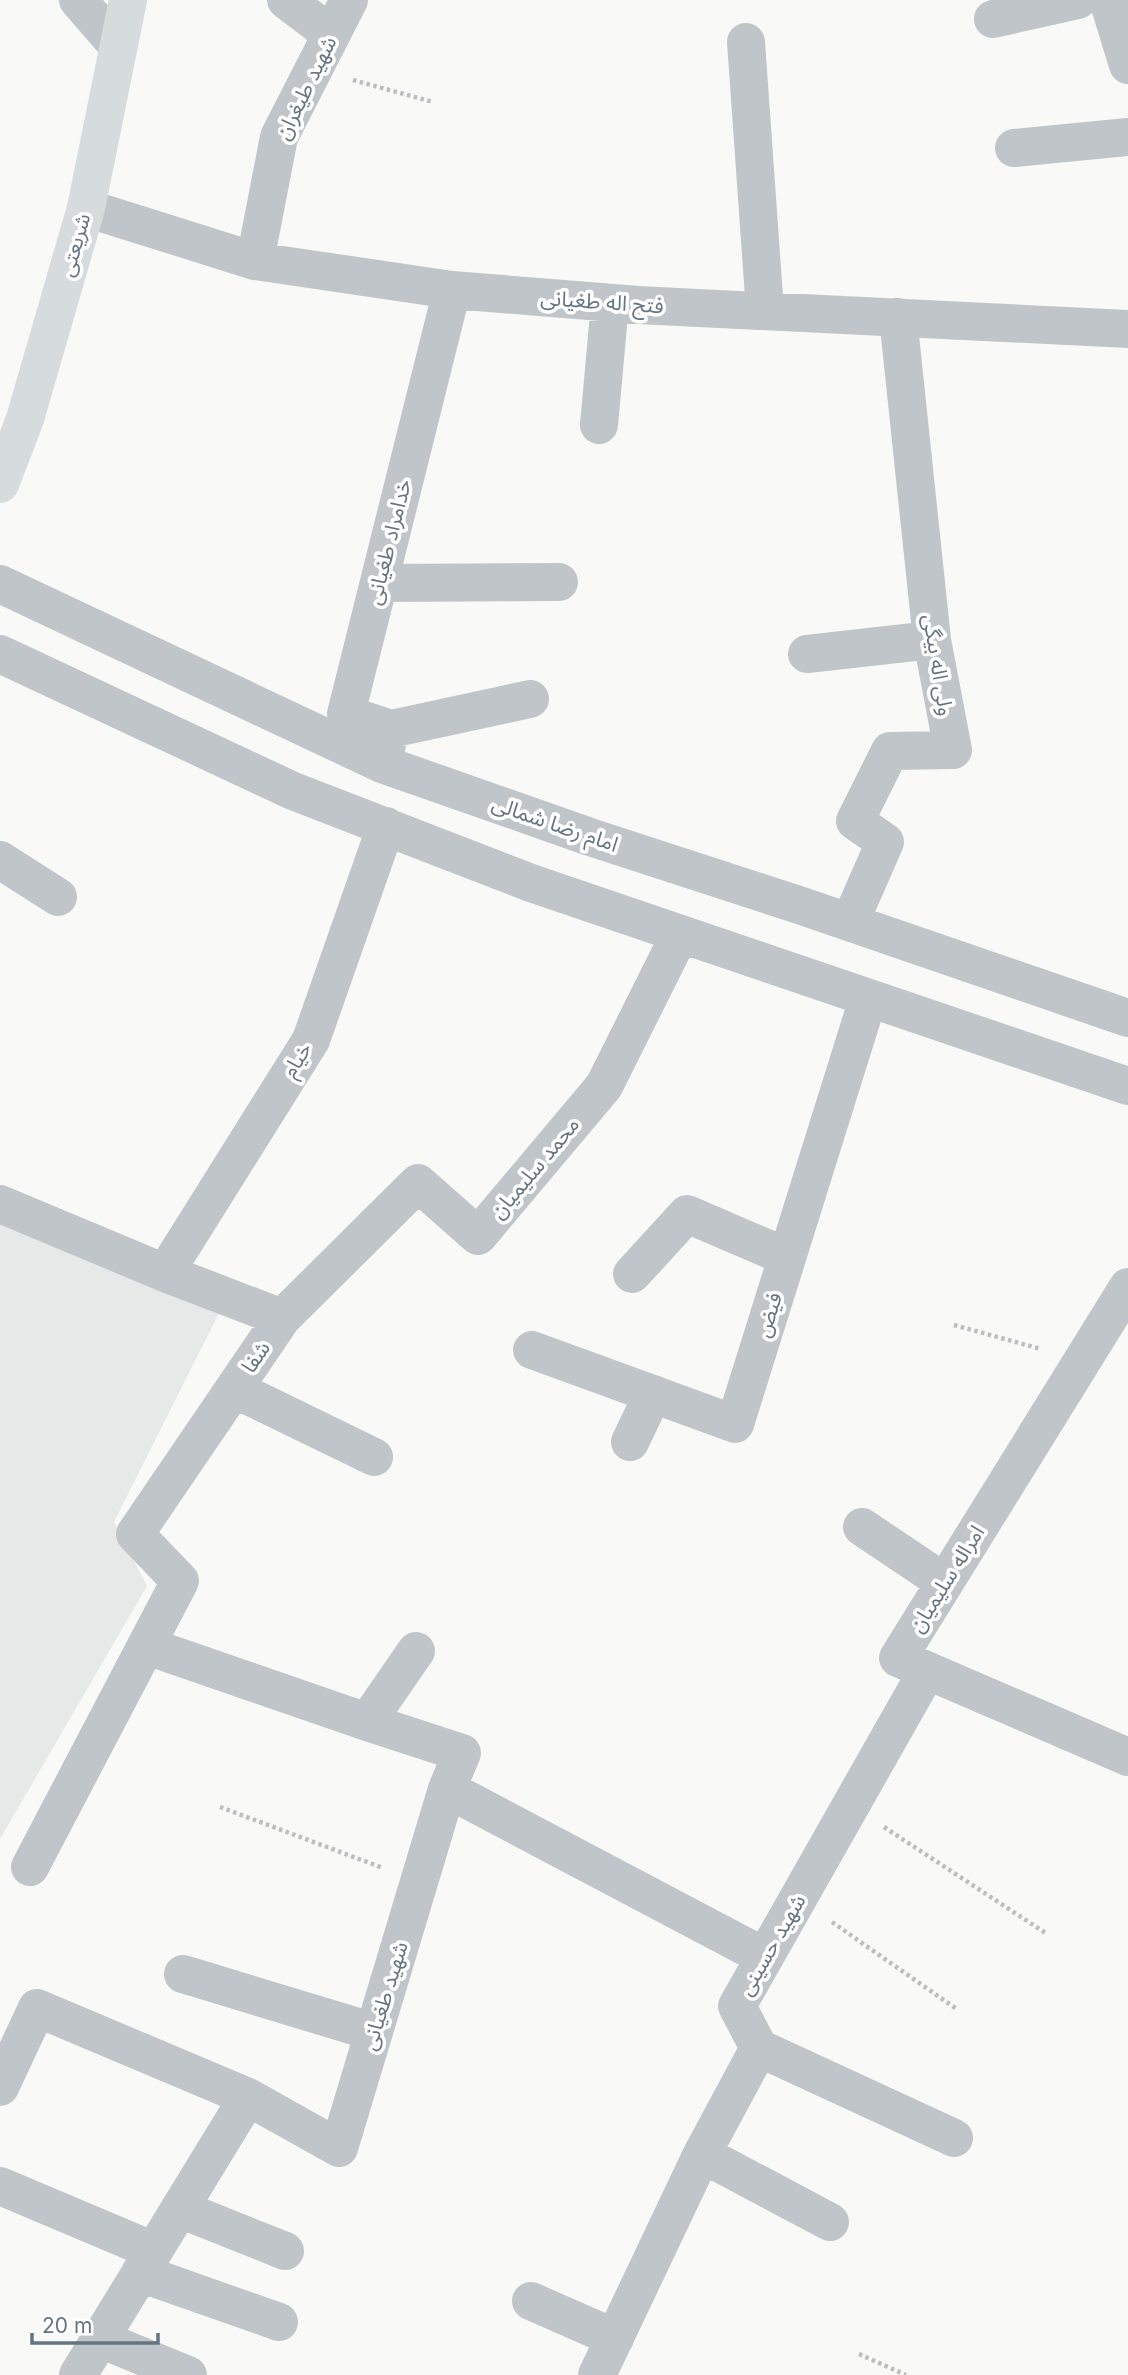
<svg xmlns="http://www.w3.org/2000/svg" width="1128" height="2375" font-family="Inter,'Noto Sans Arabic',sans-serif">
	<rect width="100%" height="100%" fill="#f9f9f7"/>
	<path fill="#e7e8e8" d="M0 1216 219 1313 114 1522 147 1586 0 1839Z"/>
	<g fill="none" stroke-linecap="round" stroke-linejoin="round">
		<path stroke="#bbbec1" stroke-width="4.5" stroke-dasharray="3.5 3.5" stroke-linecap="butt" d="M353 80 433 102
			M954 1325 1041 1349
			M220 1807 383 1868
			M884 1827 1047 1934
			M832 1922 958 2010
			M859 2354 906 2375"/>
		<path stroke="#c0c5c9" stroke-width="38" d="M78 0 118 46
			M286 0 331 34
			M1108 0 1128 65
			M993 19 1078 0
			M746 42 765 311
			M1014 148 1128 137
			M86 208 255 261 452 290 638 305 1128 329
			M255 261 279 137 349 0
			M599 425 610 303
			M379 583 559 582
			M0 584 382 764 590 837 799 905 1128 1018
			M0 654 293 791 531 883 1128 1086
			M807 654 932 640
			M391 729 530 699
			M382 764 391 729 346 714 452 290
			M0 860 58 897
			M850 922 885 842 855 821 890 751 953 750 932 640 898 317
			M0 1204 165 1273 282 1318
			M165 1273 311 1040 386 826
			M632 1274 687 1214 787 1257
			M1128 1287 898 1658 1128 1757
			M532 1350 735 1424 868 999
			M234 1389 374 1457
			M630 1442 653 1394
			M862 1527 944 1582
			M367 1722 416 1651
			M447 1789 765 1957
			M30 1867 180 1581 135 1534 282 1318 418 1183 478 1236 604 1086 680 934
			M183 1974 374 2032
			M759 2048 954 2138
			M0 2087 37 2008 248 2097
			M702 2154 830 2222
			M0 2186 154 2251
			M180 2209 285 2251
			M140 2273 279 2322
			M531 2301 615 2338
			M100 2339 188 2375
			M78 2375 248 2097 339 2148 447 1789 462 1753 367 1722 147 1646
			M597 2375 702 2154 759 2048 737 2006 927 1671"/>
		<path stroke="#d6dbde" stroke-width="38" d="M0 484 25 419 86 208 128 0"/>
	</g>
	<g text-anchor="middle" stroke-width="7" stroke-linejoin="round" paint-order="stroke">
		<g font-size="21" fill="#657481" stroke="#fff">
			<text transform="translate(306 88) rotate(-64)" y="7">شهید طیغران</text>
			<text transform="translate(75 245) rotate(-74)" y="7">شریعتی</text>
			<text transform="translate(602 302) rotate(4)" y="7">فتح اله طغیانی</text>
			<text transform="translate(389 542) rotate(-76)" y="7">خدامراد طغیانی</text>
			<text transform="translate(938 665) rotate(81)" y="7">ولی اله بیگی</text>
			<text transform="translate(555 824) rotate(19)" y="7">امام رضا شمالی</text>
			<text transform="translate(297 1060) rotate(-59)" y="7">خیام</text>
			<text transform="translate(535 1168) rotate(-50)" y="7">محمد سلیمیان</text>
			<text transform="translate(769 1315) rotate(-73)" y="7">فیض</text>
			<text transform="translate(256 1357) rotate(-56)" y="7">شفا</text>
			<text transform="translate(947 1579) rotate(-58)" y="7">امراله سلیمیان</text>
			<text transform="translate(772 1945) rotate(-60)" y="7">شهید حسینی</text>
			<text transform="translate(385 1996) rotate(-73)" y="7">شهید طغیانی</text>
		</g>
	</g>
	<path d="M32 2333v10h126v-10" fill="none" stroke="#657481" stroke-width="3.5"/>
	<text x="42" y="2333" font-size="21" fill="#657481" stroke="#ffffff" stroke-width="5" paint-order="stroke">20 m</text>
</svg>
